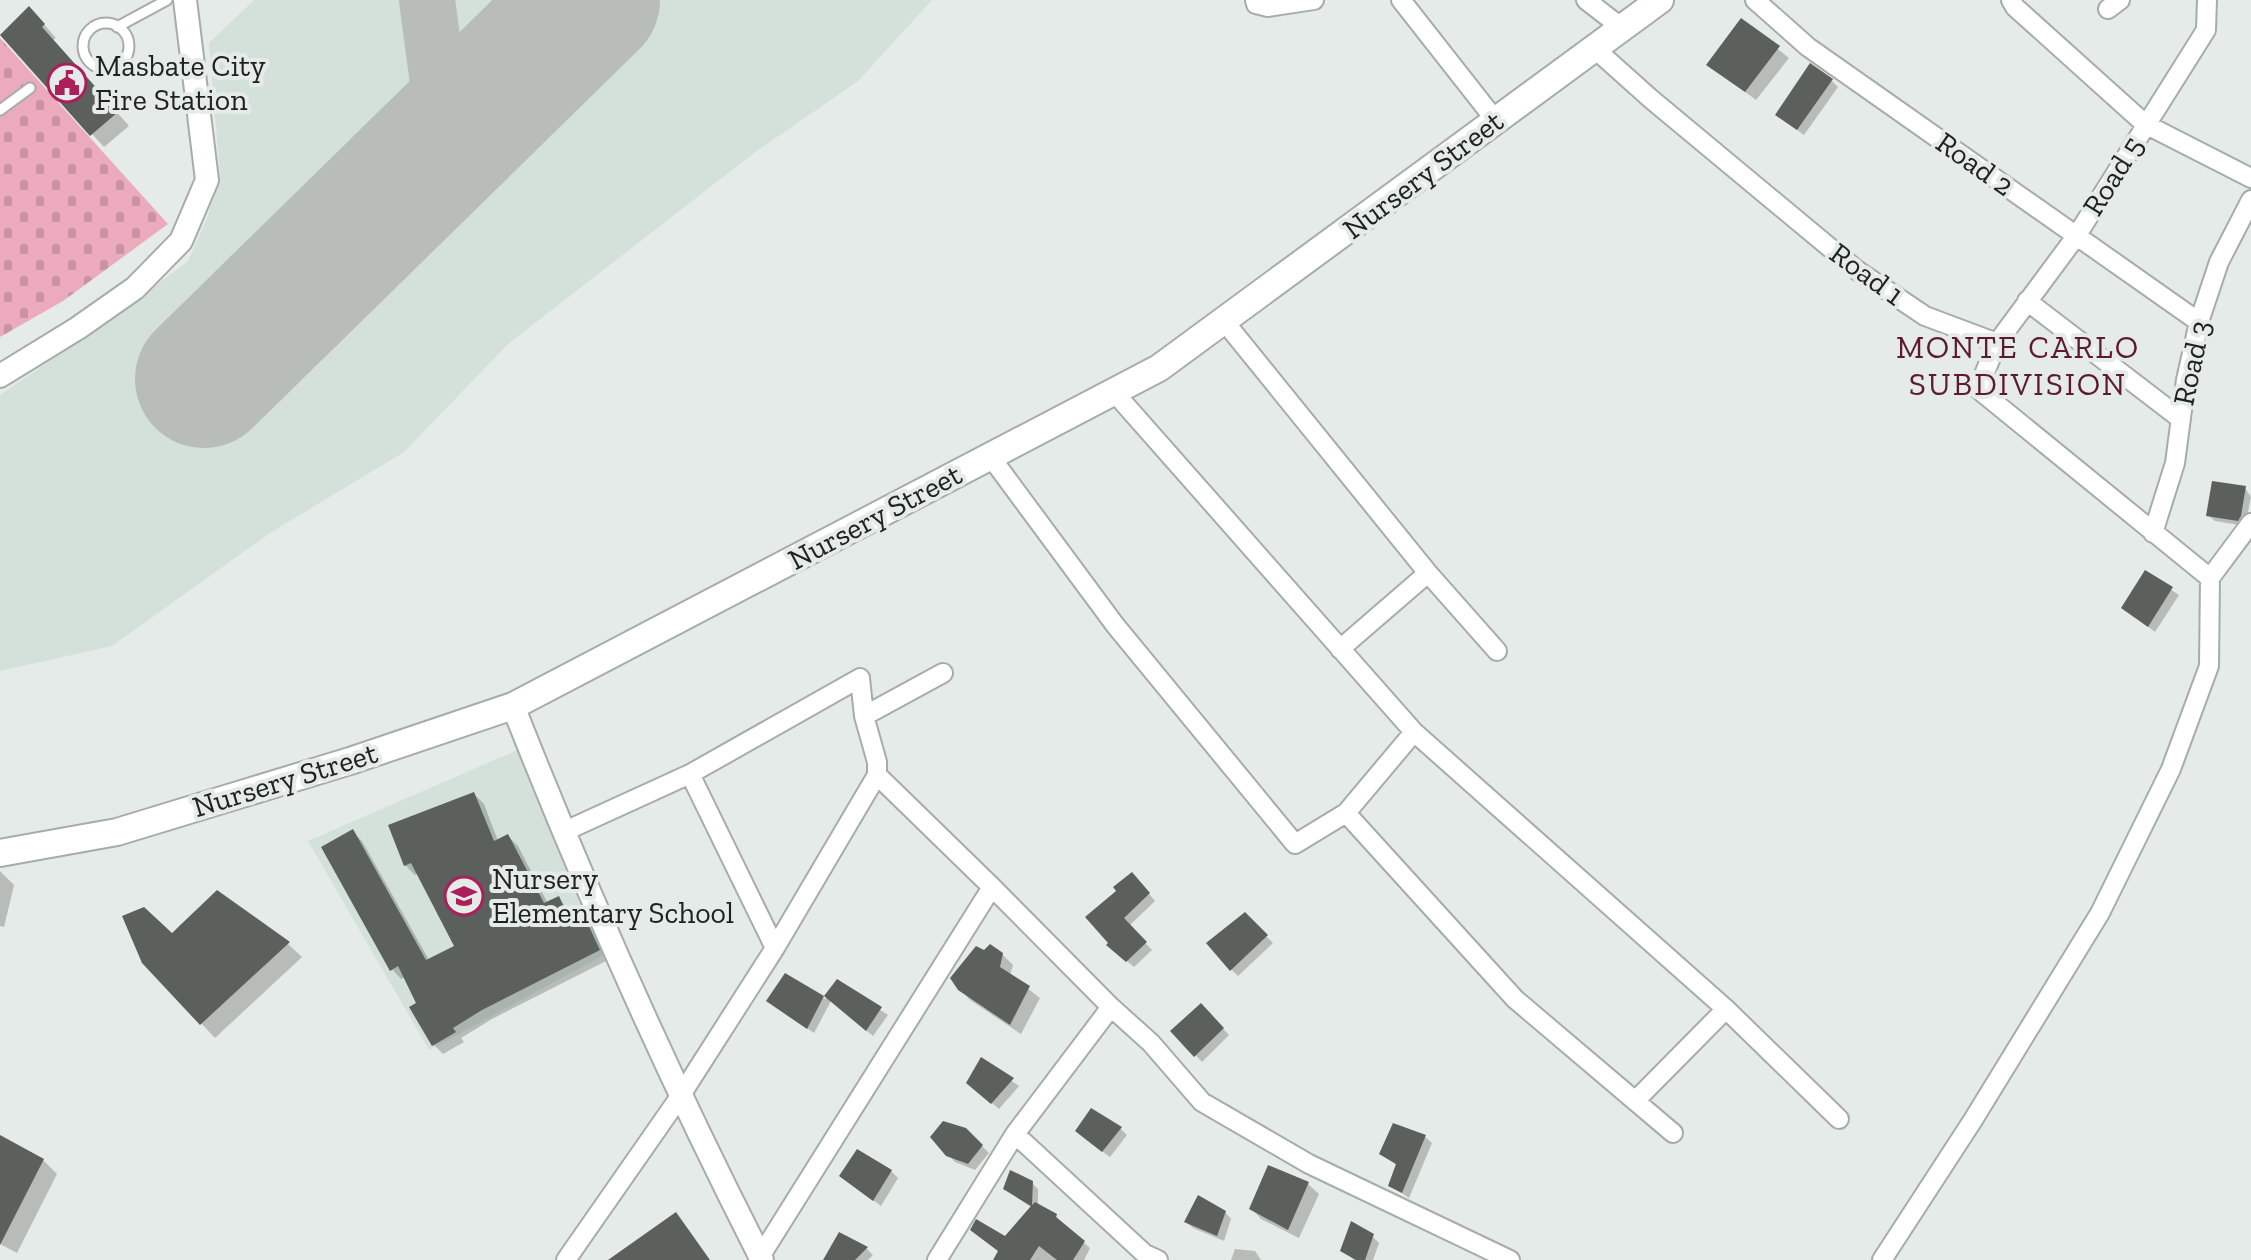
<svg xmlns="http://www.w3.org/2000/svg" width="2251" height="1260" font-family="'Zilla Slab',serif">
	<defs>
		<pattern id="cemetery-stones" width="16" height="16" patternUnits="userSpaceOnUse" patternTransform="scale(2)"><rect width="16" height="16" fill="#ecabbc"/><path d="M2 7V4a2 2 0 0 1 4 0v3zM10 15v-3a2 2 0 0 1 4 0v3z" fill="#ca93a1"/></pattern>
	</defs>
	<rect width="100%" height="100%" fill="#e5ebe8"/>
	<path fill="#d4e1da" d="M254 0H932L858 81 754 153 508 344 404 452 270 533 112 646 0 671V395L124 310 188 261 207 218 220 175 209 43Z
		M522 748 611 951 429 1050 308 841Z"/>
	<path fill="url(#cemetery-stones)" d="M0 38 168 224 63 301 0 337Z"/>
	<path fill="#0003" d="M41 21 56 38 53 40 129 126 104 147 1 34Z
		M1742 21 1789 58 1756 100 1709 65Z
		M1832 81 1838 87 1804 135 1784 121Z
		M2245 488 2251 497 2245 526 2215 521 2208 515Z
		M2146 573 2179 595 2155 632 2123 608Z
		M474 794 484 804 498 841 508 836 518 846 548 904 559 899 568 909 577 927 586 922 596 932 608 960 492 1019 461 1038 464 1042 443 1054 433 1044 405 977 401 979 392 969 353 832 362 841 429 960 457 947 419 873 415 875 405 865Z
		M0 871 14 885 4 927 0 926Z
		M1139 882 1155 901 1129 926 1152 950 1134 967 1115 951 1119 891Z
		M217 892 288 944 302 957 215 1038 144 962Z
		M1245 915 1273 943 1238 976 1231 969Z
		M1002 954 1013 965 1010 975 1040 998 1021 1034 970 1000 959 988Z
		M786 975 825 999 837 981 888 1015 873 1036 831 1001 814 1033 776 1007Z
		M1201 1006 1229 1035 1202 1062 1173 1031Z
		M981 1060 1019 1086 999 1109 975 1089Z
		M1120 1128 1127 1135 1110 1157 1084 1138Z
		M965 1129 989 1153 975 1170 955 1162 948 1154Z
		M1425 1137 1432 1143 1409 1198 1390 1185 1398 1166 1382 1154Z
		M0 1142 43 1160 57 1174 17 1253 0 1244Z
		M1269 1167 1308 1184 1319 1194 1299 1238 1261 1219 1251 1208Z
		M891 1171 898 1178 881 1206 841 1176Z
		M1032 1183 1038 1189V1206L1056 1216 1062 1224 1090 1248 1084 1260H995L1005 1239 1032 1208 1012 1194Z
		M1225 1212 1231 1219 1224 1241 1193 1228 1186 1222Z
		M1372 1236 1379 1243 1373 1260H1354L1343 1250Z
		M866 1248 873 1255 868 1260H825Z
		M1235 1249 1255 1251 1261 1260H1231Z"/>
	<g fill="none" stroke-linecap="round" stroke-linejoin="round">
		<path stroke="#b8bdba" stroke-width="56" d="M427 0 438 83C451 100 469 99 488 100
			M434 154 438 83"/>
		<path stroke="#b8bdba" stroke-width="138" d="M204 379 591 0"/>
	</g>
	<path fill="#5b605d" d="M29 6 45 24 42 27 118 112 90 136 0 35Z
		M1741 18 1780 46 1745 92 1706 65Z
		M1810 63 1833 79 1797 130 1775 115Z
		M2212 481 2246 486 2241 516 2238 521 2206 516Z
		M2145 570 2173 587 2148 627 2121 608Z
		M474 792 494 841 508 834 544 903 559 896 573 927 586 920 600 950 482 1010 453 1028 456 1032 432 1046 409 1007 416 1003 398 966 390 971 321 847 353 829 426 960 454 946 411 863 404 866 388 825Z
		M1132 872 1150 893 1124 918 1147 942 1126 962 1106 945 1108 943 1085 917 1116 891 1113 887Z
		M217 890 290 942 200 1025 142 963 122 916 144 907 172 933Z
		M1245 912 1268 935 1230 971 1206 943Z
		M990 944 1003 953 1000 967 1030 986 1010 1025 958 990 950 978 976 946 984 950Z
		M785 973 824 996 807 1029 766 1001Z
		M837 979 882 1007 866 1031 824 996Z
		M1201 1003 1224 1028 1194 1057 1170 1031Z
		M981 1057 1014 1078 991 1104 966 1083Z
		M1091 1108 1122 1127 1102 1152 1075 1131Z
		M943 1121 966 1128 983 1145 968 1164 946 1156 930 1137Z
		M1393 1123 1426 1135 1402 1193 1388 1186 1396 1164 1379 1154Z
		M0 1135 44 1159 0 1245Z
		M857 1149 892 1170 873 1201 839 1176Z
		M1268 1165 1309 1182 1288 1230 1249 1209Z
		M1010 1170 1033 1181 1032 1205 1035 1202 1057 1214 1056 1217 1085 1241 1073 1260H1057L1039 1246 1030 1260H993L998 1251 970 1230 976 1219 1005 1236 1031 1206 1003 1189Z
		M1198 1195 1226 1211 1217 1236 1184 1222Z
		M676 1212 710 1260H608Z
		M1351 1221 1374 1234 1365 1260H1356L1340 1251Z
		M839 1232 868 1247 855 1260H823Z"/>
	<g fill="none" stroke-linecap="round" stroke-linejoin="round">
		<defs>
			<path id="service" d="M83 46a23 23 0 1 1 46 0a23 23 0 1 1-46 0Z
				M117 27 167 0
				M0 110 30 88"/>
			<path id="minor" d="M1255 0 1256 4 1268 7 1314 0
				M1401 0 1496 121
				M1586 0 1622 28
				M1755 0 1808 47 2199 322
				M2011 0 2015 7 2145 124 2251 178
				M2108 9 2120 0
				M1594 48 1651 99 1858 271 1925 316 1997 343 1978 389 2210 578
				M2027 301 2181 419
				M1224 321 1428 573 1497 651
				M1997 343 2077 235 2206 30 2207 0
				M1114 392 1414 732 1726 1009 1839 1119
				M990 456 1115 625 1295 844 1346 813 1515 999 1673 1133
				M2153 533 2175 463 2186 380 2199 322 2219 262 2251 200
				M1340 649 1428 573
				M943 673 864 716 877 762V775L992 887 1111 1007 1015 1134
				M1346 813 1414 732
				M563 832 690 774
				M775 948 690 774 860 678 864 716
				M1111 1007 1151 1043 1202 1102 1309 1164 1510 1260
				M1635 1101 1726 1009
				M566 1260 681 1095 775 948 877 775
				M758 1260 992 887
				M937 1260 1015 1134 1145 1254 1158 1260
				M1882 1260 1973 1120 2100 913 2171 769 2209 666 2210 578 2251 523"/>
			<path id="tertiary" d="M0 376 78 328 135 288 181 241 207 180 185 0
				M513 706C587 894 670 1080 762 1260"/>
			<path id="secondary" d="M0 853 117 832 350 761 513 706 1159 368 1660 0"/>
		</defs>
		<use href="#service" stroke="#a7aca9" stroke-width="13"/>
		<use href="#minor" stroke="#a7aca9" stroke-width="22"/>
		<use href="#tertiary" stroke="#a7aca9" stroke-width="26"/>
		<use href="#secondary" stroke="#a7aca9" stroke-width="30"/>
		<use href="#service" stroke="#fff" stroke-width="9"/>
		<use href="#minor" stroke="#fff" stroke-width="18"/>
		<use href="#tertiary" stroke="#fff" stroke-width="22"/>
		<use href="#secondary" stroke="#fff" stroke-width="26"/>
	</g>
	<defs>
		<symbol id="civic-ring" viewBox="-11 -11 22 22"><circle r="9.5" fill="#e5ebe8" stroke="#ad1f5a" stroke-width="1.5"/><path d="M-.6-6.5H3V-4.5H.6V-3L4-1V1h2V6H-6V1h2V-1L-.6-3ZM-1.2 2.5V6h2.4V2.5Z" fill="#ad1f5a"/></symbol>
		<symbol id="school-ring" viewBox="-11 -11 22 22"><circle r="9.5" fill="#e5ebe8" stroke="#ad1f5a" stroke-width="1.5"/><path d="M0-5L7-2L0 1L-7-2ZM-4 1L0 2.5L4 1V4Q0 6-4 4Z" fill="#ad1f5a"/></symbol>
	</defs>
	<g fill-rule="evenodd">
		<use href="#civic-ring" x="45" y="61" width="44" height="44"/>
		<use href="#school-ring" x="442" y="874" width="44" height="44"/>
	</g>
	<g text-anchor="middle" stroke-width="8" stroke-linejoin="round" paint-order="stroke">
		<g font-size="30" fill="#202221" stroke="#e5ebe8" text-anchor="start">
			<text x="95" y="76">Masbate City<tspan x="95" dy="34">Fire Station</tspan></text>
			<text x="492" y="889">Nursery<tspan x="492" dy="34">Elementary School</tspan></text>
		</g>
		<g font-size="30" fill="#202221" stroke="#e5ebe8">
			<text transform="translate(1975 164) rotate(35)" y="10">Road 2</text>
			<text transform="translate(1423 175) rotate(-37)" y="10">Nursery Street</text>
			<text transform="translate(2113 176) rotate(-58)" y="10">Road 5</text>
			<text transform="translate(1867 274) rotate(36)" y="10">Road 1</text>
			<text transform="translate(2192 363) rotate(-78)" y="10">Road 3</text>
			<text transform="translate(875 517) rotate(-28)" y="10">Nursery Street</text>
			<text transform="translate(285 780) rotate(-17)" y="10">Nursery Street</text>
		</g>
		<g font-size="32" letter-spacing="2" fill="#5d1a32" stroke="#e5ebe8">
			<text x="2018" y="358">MONTE CARLO<tspan x="2018" dy="37">SUBDIVISION</tspan></text>
		</g>
	</g>
</svg>
